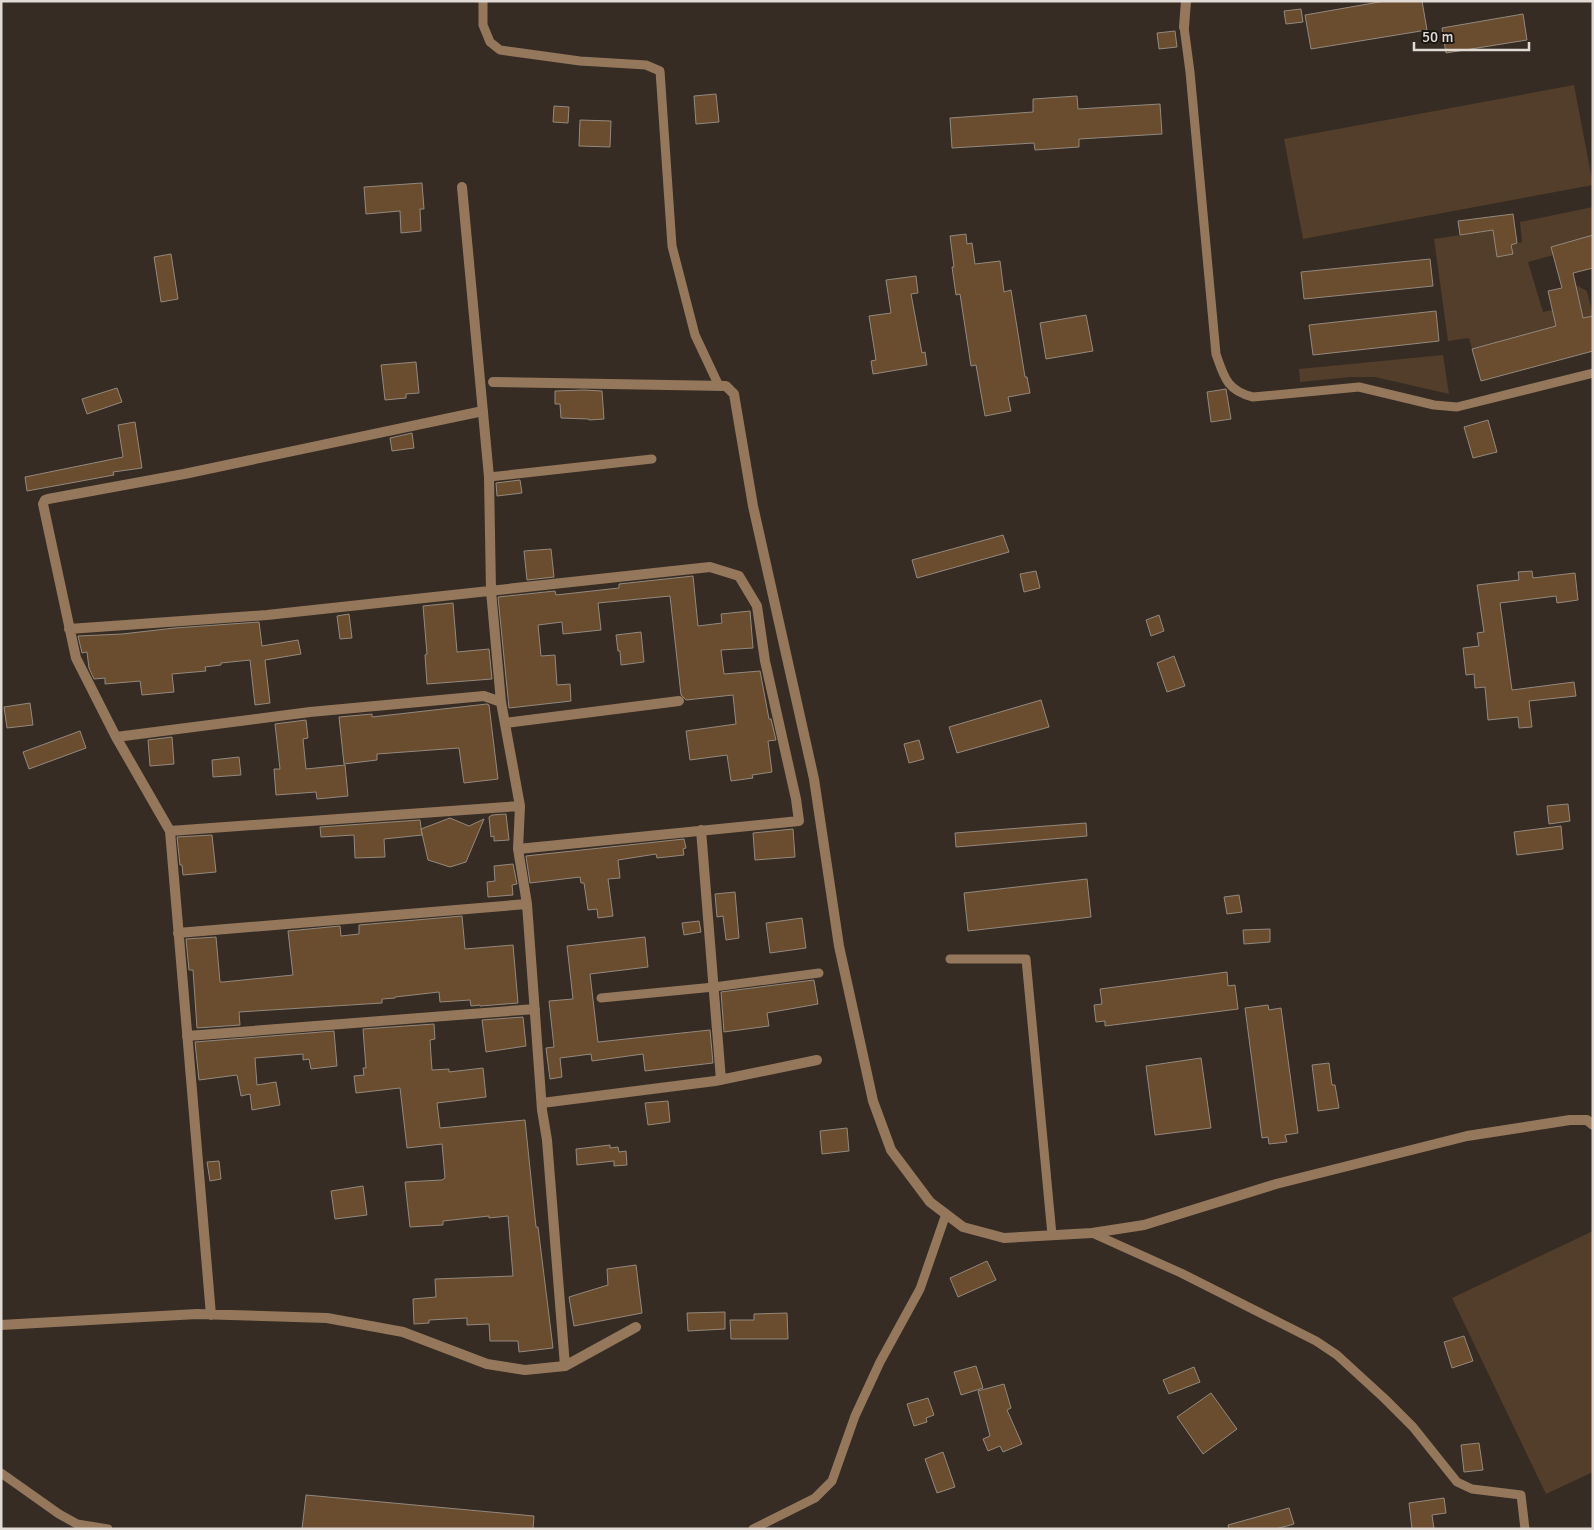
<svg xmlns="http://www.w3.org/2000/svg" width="1594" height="1530" font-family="Signika,sans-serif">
	<rect width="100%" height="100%" fill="#362c23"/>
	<path fill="#523e2a" d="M1574 85 1593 185 1303 239 1284 139Z
		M1593 207V235L1552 247 1554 255 1528 262 1543 312 1552 310 1554 316 1576 285 1587 291 1593 316 1472 349 1469 338 1448 341 1434 239 1493 230 1497 257 1512 254 1511 245 1522 242 1520 222Z
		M1443 355 1449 394 1375 377H1351L1300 382 1299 369Z
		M1593 1231V1472L1546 1494 1452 1298Z"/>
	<path fill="#6a4d2f" stroke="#94887d" d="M1385 1H1422L1427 30 1311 49 1305 15Z
		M1301 9 1303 22 1286 24 1284 11Z
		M1523 14 1527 40 1446 53 1442 28Z
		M1175 31 1177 47 1159 49 1157 33Z
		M716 94 719 122 696 124 694 96Z
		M1077 96 1078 109 1160 104 1162 134 1079 139V147L1035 150 1034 143 952 148 950 118 1033 112V99Z
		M554 106 569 107 568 123 553 122Z
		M580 120 611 121 610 147 579 146Z
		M422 183 424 209H420L421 231 401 233 400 211 366 214 364 187Z
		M1513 214 1517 243 1511 245 1513 254 1497 257 1493 230 1460 235 1458 221Z
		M966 234 967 244 972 243 975 264 1000 261 1004 292 1011 290 1025 377H1027L1030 393 1008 397 1011 411 985 416 976 365 971 366 960 294 956 295 952 267H954L950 236Z
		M1593 235V268L1573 273 1583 318 1593 316V351L1481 381 1472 349 1556 326 1548 291 1562 288 1551 247Z
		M171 254 178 299 161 302 154 257Z
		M1430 259 1433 286 1304 299 1301 272Z
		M916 276 918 293 911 294 922 353 925 352 927 365 873 374 871 361 876 360 869 316 891 313 886 280Z
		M1436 311 1439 341 1313 355 1309 325Z
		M1086 315 1093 351 1046 359 1040 323Z
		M416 362 419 393 406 394V398L385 400 381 365Z
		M117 388 122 402 87 414 82 399Z
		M1226 389 1231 419 1211 422 1207 392Z
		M584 390 602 391 604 419 589 420V419L561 418 560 404H555V391Z
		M1488 420 1497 452 1473 458 1464 427Z
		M135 422 142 468 113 472 114 475 27 491 25 477 123 457 118 425Z
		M412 433 414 448 392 451 390 438Z
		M520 480 522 493 497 496 496 483Z
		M1003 535 1009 552 917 578 912 560Z
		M551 549 554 577 527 580 524 551Z
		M1036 571 1040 588 1024 592 1020 574Z
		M1532 571 1533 578 1575 573 1578 600 1557 603 1556 596 1500 603 1512 690 1574 682 1576 696 1529 701 1532 727 1519 728 1518 717 1488 720 1485 687 1475 688 1474 674 1466 675 1463 648 1479 646 1477 633 1484 632 1477 585 1519 580 1518 572Z
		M693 576 698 626 722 623 721 614 750 611 753 648 721 650 724 674 760 671 769 719H771L776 740 768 741 772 772 752 775 753 778 731 781 727 755 690 760 686 731 736 724 733 695 686 700 681 695 670 596 598 603 601 630 563 634 562 622 538 625 541 656 555 655 557 685 570 684 571 701 509 708 498 597 555 591 556 595 619 588V584Z
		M453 603 457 652 489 649 492 679 427 684 425 655 427 654 423 606Z
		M349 614 352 638 340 639 337 616Z
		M1159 615 1164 631 1151 636 1146 620Z
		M259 622 262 646 298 640 301 654 265 660 270 703 255 705 250 660 221 663V665L205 667 206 671 172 674 174 692 142 695 140 681 105 684V678L94 679 89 668 87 652 82 653 78 636 122 634 175 628Z
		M641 632 644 662 621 665 620 651H618L616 635Z
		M1174 656 1185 686 1167 692 1157 663Z
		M1041 700 1049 727 957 753 949 727Z
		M30 703 33 725 7 728 4 707Z
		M487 704 489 705 498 779 464 783 459 748 377 754V760L344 764 339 717 372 714V717Z
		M306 720 308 738 303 739 306 769 345 765 348 796 317 799 316 792 276 795 274 769H280L275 724Z
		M80 731 86 748 29 769 23 752Z
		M172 737 174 764 150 766 148 740Z
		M919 740 924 759 909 763 904 744Z
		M239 757 241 775 213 777 212 760Z
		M1568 804 1570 821 1549 824 1547 806Z
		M506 814 509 840 494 841V836L491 837 489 817 492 815Z
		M450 818 469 826 484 819 466 862 450 867 428 860 421 829Z
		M420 820 422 835 384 839 385 857 355 858 354 835 321 837 320 827Z
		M1086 823 1087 836 956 847 955 833Z
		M1561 826 1563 849 1517 855 1514 832Z
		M793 829 795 857 755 860 753 833Z
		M212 835 216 872 183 875 182 865H180L177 837Z
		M684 839 686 848 683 849 684 855 657 858 656 854 618 860 620 878 608 879 613 916 598 918 597 909 588 910 584 883H581L580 877 530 883 526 856Z
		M513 864 517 884 512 885 513 895 488 897 487 882 495 881 494 866Z
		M1087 879 1091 917 968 931 964 893Z
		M735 892 739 938 726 940 723 916 717 917 715 894Z
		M1239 895 1242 912 1227 914 1224 897Z
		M462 916 465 949 513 945 518 1003 480 1006V1005L471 1006 470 1000 440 1002 439 992 395 997V998L382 999V1003L239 1012 240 1025 197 1028 193 970H189L186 939 216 937 220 982H223L293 975 288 931 340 926 341 936 359 934V925Z
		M802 918 806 948 770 953 766 923Z
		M699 921 701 932 684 935 682 923Z
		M1270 929V942L1244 944 1243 930Z
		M645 937 648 967 590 974 598 1042 710 1030 713 1063 645 1071 643 1054 592 1061 591 1054 560 1058 562 1077 550 1079 546 1048 554 1047 549 1001 573 999 567 946Z
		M1227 972 1228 986 1235 985 1238 1009 1105 1026V1021L1096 1022 1094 1005 1102 1004 1100 989Z
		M814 980 818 1004 767 1013 769 1026 724 1032 721 992Z
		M1268 1005 1269 1010 1281 1008 1298 1133 1285 1135 1287 1142 1269 1144 1268 1137 1262 1138 1245 1008Z
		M523 1017 526 1046 486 1052 482 1020Z
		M434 1024 435 1039 430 1040 432 1070 449 1069V1072L483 1068 486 1097 437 1103 440 1128 525 1120 536 1227H538L553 1348 519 1352 518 1341H490L489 1324 467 1325V1318L429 1320V1323L414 1324 413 1299 436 1297 435 1279 513 1276 508 1216 489 1218V1216L443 1221V1225L410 1227 405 1182 442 1180 445 1178 442 1144 407 1148 400 1088 356 1093 354 1076 364 1075 363 1068H366L363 1029Z
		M334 1031 337 1066 311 1069 309 1059 303 1060V1054L255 1058 257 1085 276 1082 280 1105 252 1110 250 1094 241 1096 237 1075 199 1080 195 1042Z
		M1201 1058 1211 1128 1155 1135 1146 1066Z
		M1329 1063 1332 1085H1335L1339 1108 1318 1111 1312 1065Z
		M668 1101 670 1122 648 1125 645 1103Z
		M847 1128 849 1151 822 1154 820 1131Z
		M610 1145V1148L618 1147 619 1152 626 1151 627 1165 614 1166V1161L577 1165 576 1149Z
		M219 1161 221 1179 210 1181 207 1162Z
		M363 1186 367 1215 335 1219 331 1191Z
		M987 1261 996 1280 958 1297 950 1278Z
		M636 1265 642 1313 574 1326 569 1297 608 1285 607 1269Z
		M725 1312V1329L688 1331 687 1313Z
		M787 1313 788 1339H731L730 1320H754V1314Z
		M1464 1336 1473 1361 1452 1368 1444 1342Z
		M976 1366 983 1388 961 1395 954 1372Z
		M1194 1367 1200 1382 1169 1394 1163 1380Z
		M1004 1384 1011 1408 1007 1410 1022 1444 1003 1452 1000 1446 988 1451 983 1439 990 1436 978 1391Z
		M1211 1393 1237 1429 1203 1454 1177 1417Z
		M928 1398 934 1415 926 1418 927 1422 914 1426 907 1404Z
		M1479 1443 1483 1470 1464 1472 1461 1445Z
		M943 1452 955 1487 937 1493 925 1459Z
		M306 1495 534 1516 533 1529H302Z
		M1444 1498 1446 1513 1432 1515 1434 1529H1412L1409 1503Z
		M1289 1508 1294 1524 1276 1529H1229L1228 1525Z"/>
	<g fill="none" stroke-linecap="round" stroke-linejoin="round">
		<path stroke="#95785c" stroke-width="9" d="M483 1V25L490 42 500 50 580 61 646 65 660 71 672 246 695 335 719 386
			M1184 27 1190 72 1216 354C1224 377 1227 391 1253 397L1359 387 1434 405 1457 407 1593 373
			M489 477 652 459
			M950 959H1026L1052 1235
			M601 998 714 987 819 973
			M1092 1233 1181 1273 1316 1341 1337 1355 1385 1399 1413 1427 1457 1482 1472 1489 1521 1495 1525 1529
			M1 1473 59 1514 77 1524 108 1529
			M753 1529 815 1498 832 1481 855 1416 880 1362 920 1289 946 1214"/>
		<path stroke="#95785c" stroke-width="10" d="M1184 27 1186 1
			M462 187 489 477 491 591 501 702 520 806 518 849 527 904 542 1110 547 1140 565 1366
			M493 382 726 386 734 394 753 506 814 779 839 946 873 1101 891 1150 930 1202 963 1227 1004 1238 1092 1233 1144 1225 1276 1184 1467 1136 1570 1120H1587L1593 1125
			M69 629 267 615 710 567 739 576 757 606 765 661 796 799 799 821 518 849
			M505 723 679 701
			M116 737 310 712 484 696 501 702
			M701 830 721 1080
			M170 831 520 806
			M178 933 527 904
			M187 1036 535 1009
			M542 1103 715 1081 817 1060
			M211 1315 170 831 116 737 76 658 43 504 45 500 48 499 184 474 483 411
			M1 1325 197 1314 327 1318 403 1332 487 1364 525 1370 565 1366 636 1327"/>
	</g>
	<rect width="1594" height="1530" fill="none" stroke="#e2dbd5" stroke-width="5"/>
	<path d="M1414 42v8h115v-8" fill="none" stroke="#e2dbd5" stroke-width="2.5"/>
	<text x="1422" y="42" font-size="15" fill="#e2dbd5" stroke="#1a1611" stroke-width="4" paint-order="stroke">50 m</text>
</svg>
